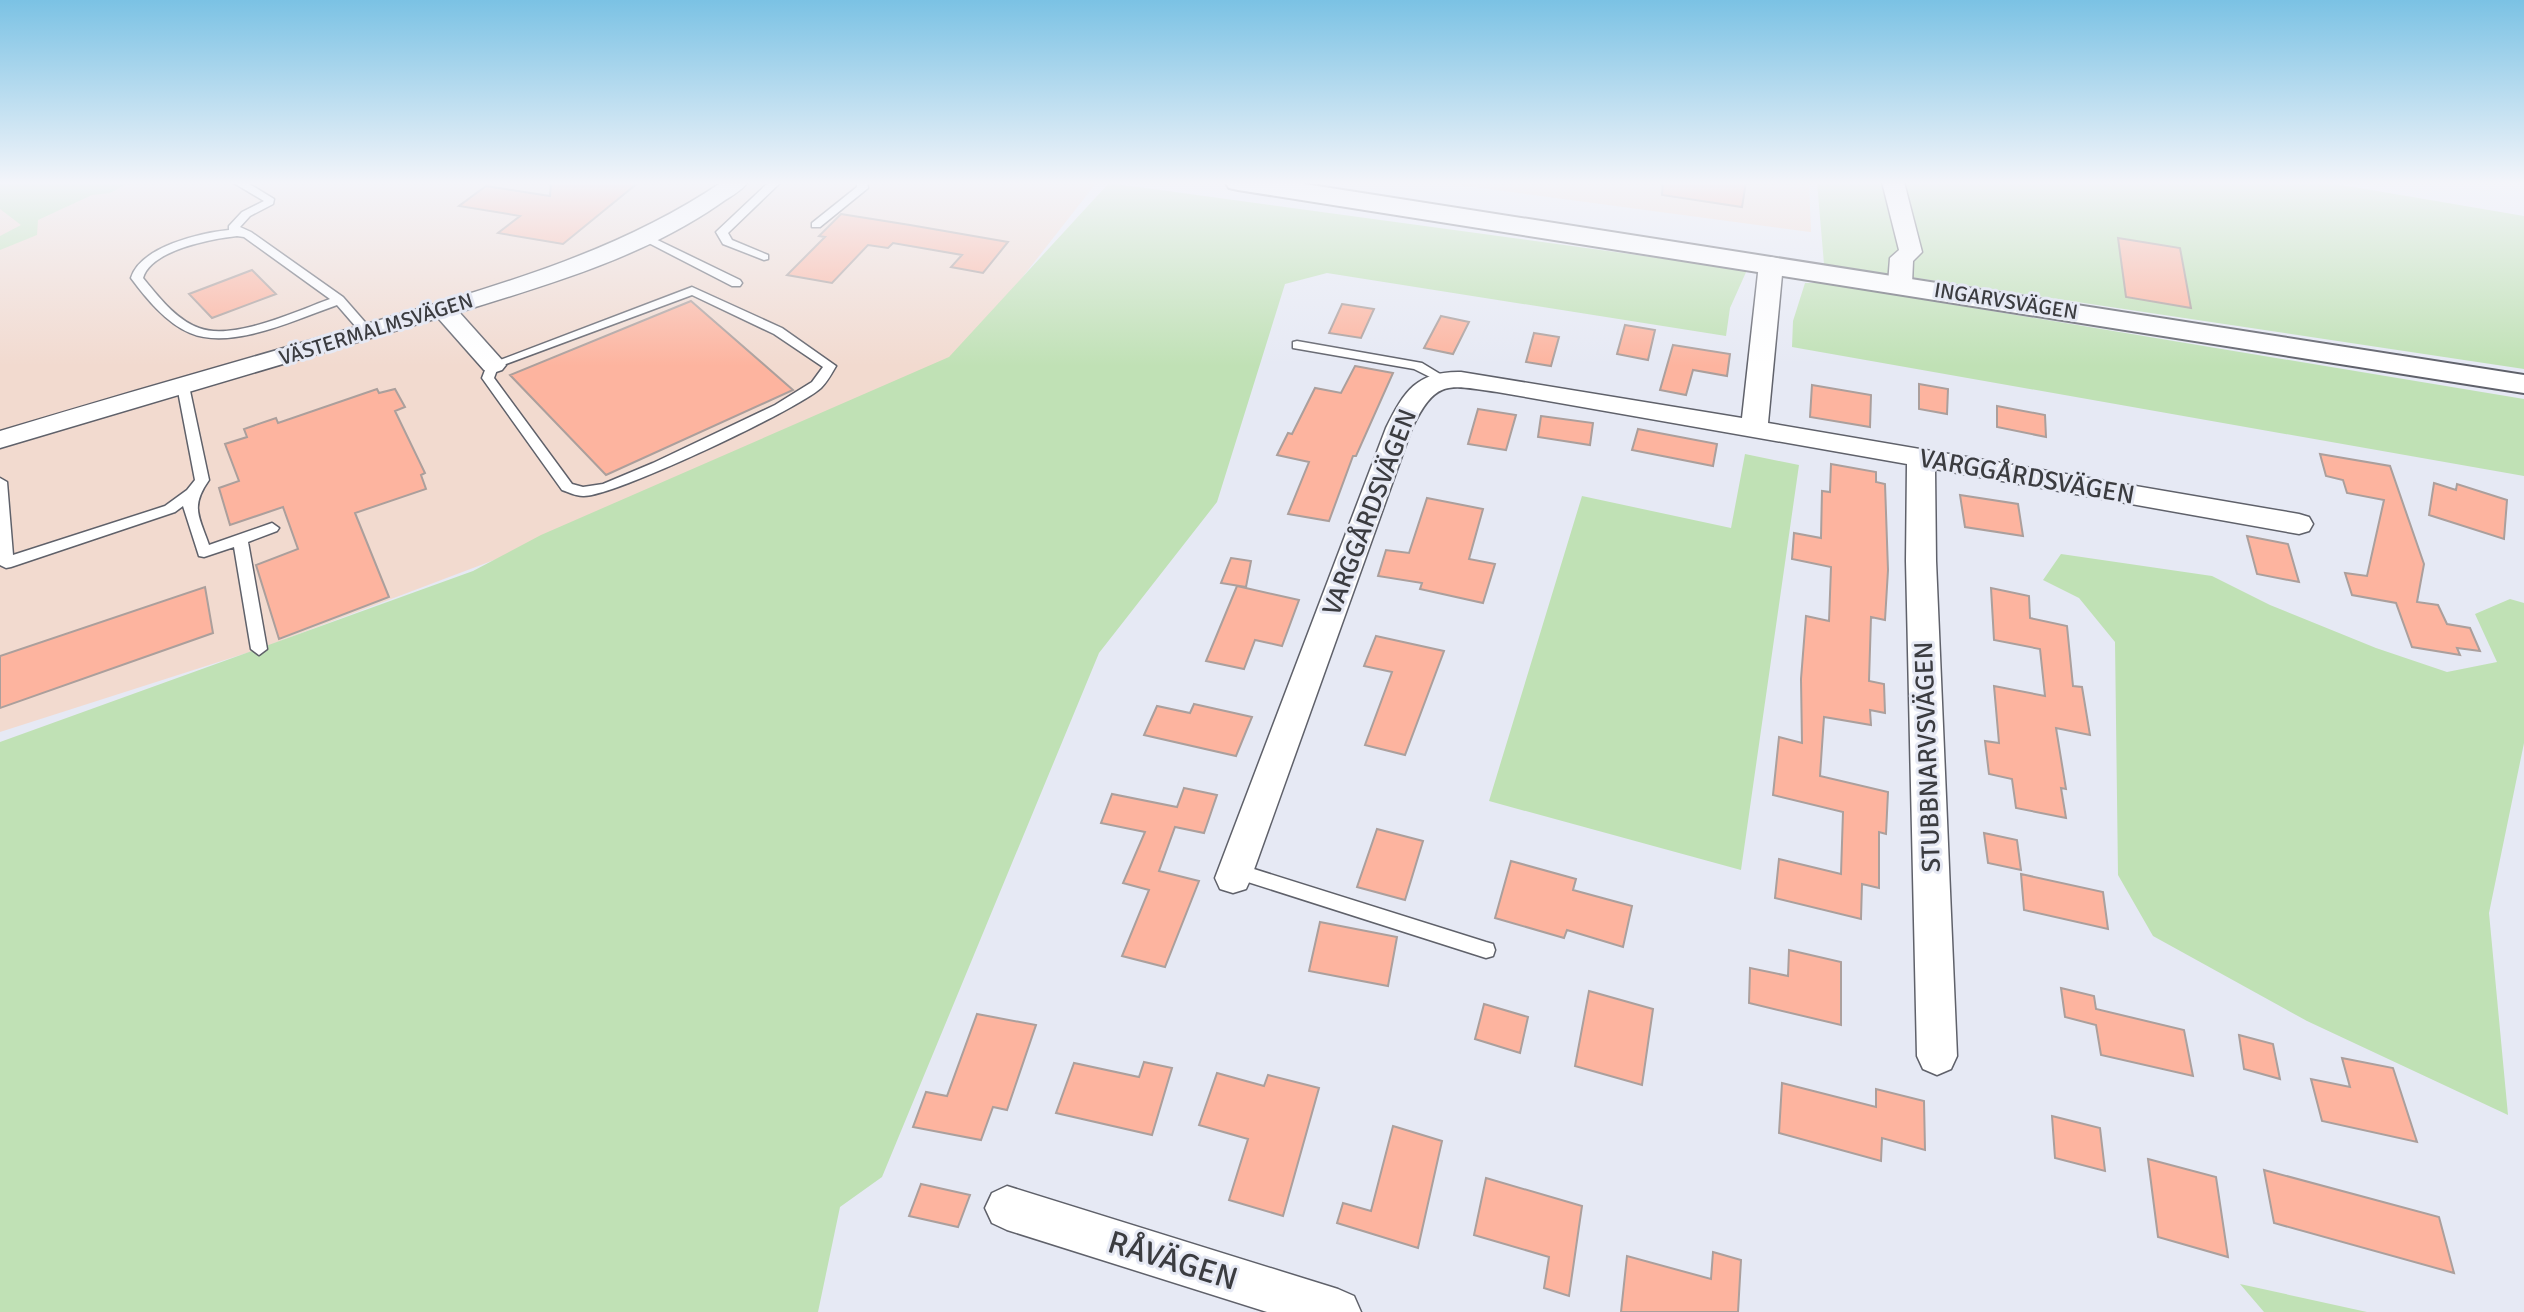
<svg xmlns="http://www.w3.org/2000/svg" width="2524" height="1312" font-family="Signika,sans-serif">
	<rect width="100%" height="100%" fill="#e6e9f4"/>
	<path fill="#f2dacf" d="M0 182H1097L953 366 555 537 259 649 0 732Z
		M1437 182H1809L1811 232H1810Z"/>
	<path fill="#c0e1b5" d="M0 182H130L110 193 92 195 38 220 37 235 0 250V236L21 225 0 209Z
		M1817 182H2324L2524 216V369L1824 264Z
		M1109 183 1747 270 1730 308 1726 336 1327 273 1285 284 1217 502 1099 653 882 1177 840 1207 818 1312H0V742L473 571 541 535 949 357Z
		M1805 283H1823L2524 399V476L1792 347 1793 321Z
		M1745 454 1799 465 1741 870 1489 801 1582 496 1731 528Z
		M2061 554 2212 576 2270 605 2376 648 2447 672 2497 662 2475 614 2510 599 2524 603V743L2489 913 2508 1115 2307 1021 2153 936 2118 875 2115 642 2079 598 2043 580Z
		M2240 1284 2367 1312H2264Z"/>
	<path fill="#fdb49f" stroke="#ab9f9c" stroke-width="2" d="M551 182H639L563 244 498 233 520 216 459 206 486 186 550 196Z
		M1663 182H1746L1742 207 1662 195Z
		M841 214 910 225 1008 242 983 273 951 267 962 255 893 243 888 248 868 245 832 283 787 275 825 237 819 236Z
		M2118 238 2180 248 2191 308 2126 297Z
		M252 270 276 294 212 318 189 294Z
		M691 301 793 390 606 475 510 375Z
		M1342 304 1374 309 1361 338 1329 333Z
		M1441 316 1469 322 1453 354 1424 348Z
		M1625 325 1655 330 1648 360 1617 354Z
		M1534 333 1559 337 1551 366 1526 362Z
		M1673 345 1730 354 1727 376 1693 370 1686 395 1660 390Z
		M1355 366 1393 373 1356 456H1353L1329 521 1288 514 1309 462 1277 455 1288 433 1292 434 1315 388 1341 393Z
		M1919 384 1948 389 1947 414 1919 409Z
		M1812 385 1871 395 1870 427 1810 417Z
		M377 389 379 393 395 389 405 407 395 411 425 473 421 475 426 489 355 513 389 597 279 639 256 565 298 549 283 507 230 525 219 488 239 481 225 444 247 437 244 429 276 418 278 423Z
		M1997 406 2045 415 2046 437 1997 427Z
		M1478 409 1516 415 1506 450 1468 444Z
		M1541 416 1593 423 1590 445 1538 437Z
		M1638 429 1717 444 1713 466 1632 450Z
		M2320 454 2390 466 2424 564 2417 602 2438 605 2447 624 2470 628 2480 651 2457 648 2460 655 2412 647 2396 603 2352 595 2345 573 2367 576 2384 500 2347 493 2343 480 2326 476Z
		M1831 464 1876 472V482L1885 484 1888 570 1885 620 1871 617 1869 681 1884 684 1885 713 1870 710 1871 725 1824 717 1820 776 1888 792 1886 834 1879 832V888L1862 884 1861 919 1775 898 1779 859 1841 874 1843 812 1773 795 1779 737 1802 743 1801 679 1806 616 1829 621 1831 567 1792 559 1794 533 1821 538 1822 491 1830 492Z
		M2434 483 2456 490 2457 484 2507 500 2504 539 2429 515Z
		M1960 495 2018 504 2023 536 1965 527Z
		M1427 498 1483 509 1469 559 1495 564 1483 603 1420 589 1422 583 1378 576 1386 550 1409 553Z
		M2247 536 2288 544 2299 582 2257 574Z
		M1231 558 1251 561 1246 587 1221 583Z
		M1237 586 1299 600 1282 646 1255 640 1244 669 1206 661Z
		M205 587 213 633 0 708V656Z
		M1991 588 2029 596 2030 618 2067 626 2073 686 2082 687 2090 735 2056 728 2066 789 2061 788 2066 818 2016 808 2012 779 1989 774 1985 741 1999 743 1994 686 2045 696 2040 649 1994 640Z
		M1376 636 1444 651 1405 755 1365 745 1392 672 1364 666Z
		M1194 704 1252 717 1236 756 1144 735 1157 706 1190 713Z
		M1184 788 1217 795 1204 833 1175 827 1159 871 1199 881 1165 967 1122 956 1149 890 1123 883 1145 832 1101 823 1112 794 1177 807Z
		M1377 829 1423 841 1405 900 1357 887Z
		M1984 833 2017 840 2021 870 1988 863Z
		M1511 861 1576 879 1573 890 1632 906 1623 947 1567 930 1564 938 1495 918Z
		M2021 874 2103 892 2108 929 2024 910Z
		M1320 922 1397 937 1388 986 1309 971Z
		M1789 950 1841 962V1025L1749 1003 1750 968 1788 976Z
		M2061 988 2094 996 2096 1009 2184 1030 2193 1076 2101 1055 2096 1025 2065 1017Z
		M1589 991 1653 1009 1642 1085 1575 1066Z
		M1484 1004 1528 1017 1520 1053 1475 1039Z
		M977 1014 1036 1025 1007 1110 993 1107 981 1140 913 1127 926 1092 947 1096Z
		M2239 1035 2273 1044 2280 1079 2244 1069Z
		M2342 1058 2393 1068 2417 1142 2322 1121 2311 1079 2350 1087Z
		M1144 1062 1172 1068 1152 1135 1056 1113 1074 1063 1139 1077Z
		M1217 1073 1264 1086 1268 1075 1319 1088 1283 1216 1229 1200 1248 1139 1199 1125Z
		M1782 1083 1876 1107V1089L1924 1101 1925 1150 1882 1138 1881 1161 1779 1133Z
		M2052 1116 2100 1128 2105 1171 2055 1158Z
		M1393 1126 1442 1141 1418 1248 1337 1223 1343 1203 1371 1211Z
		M2148 1159 2216 1177 2228 1257 2158 1237Z
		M2264 1170 2439 1217 2454 1273 2274 1223Z
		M1486 1178 1582 1206 1569 1296 1544 1288 1549 1257 1474 1235Z
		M921 1184 970 1195 958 1227 909 1216Z
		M1713 1252 1741 1260 1738 1312H1621L1627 1256 1711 1279Z"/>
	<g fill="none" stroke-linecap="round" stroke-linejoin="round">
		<defs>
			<path id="lane" d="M232 182H246L274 199 273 204 250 216 240 227 251 232 343 297 371 329V335H363L337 305C297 319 231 351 190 333 166 323 146 298 131 278 140 247 200 233 229 230V226L242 212 264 201ZM237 236 244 237 330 299C297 311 233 341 199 328 176 320 158 296 143 278 151 250 211 239 237 236Z
				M769 182H781L728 233 732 240 768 255V259L764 260 723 244 716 232Z
				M857 182H867L868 188 820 227H812V223L857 187Z
				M643 233 740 280 742 283 740 286H732L639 238V234Z
				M692 287 782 328 836 366C832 373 827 382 821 388 797 410 611 498 583 496 576 496 568 492 562 490L482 378 487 365ZM692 295 774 334 823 367 812 382 775 405 653 463 603 484 583 487 572 484 494 378 498 367Z
				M1297 341 1422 363 1450 380 1444 384 1414 369 1293 348V342Z
				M183 382 189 386 209 480C190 507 199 516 209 545L272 523 279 528 277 531 248 542 267 649 259 655 251 649 234 547 204 557 199 556 183 506 175 512 11 567 6 568 0 565V478L7 482 13 555 165 506 187 490 195 480 177 386Z
				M1235 863 1486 942 1493 944 1495 950 1493 956 1486 958 1229 876 1226 871 1229 866Z"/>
			<path id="street" d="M722 182H748C741 192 727 198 718 205 641 258 547 285 459 312L502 360 506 365 502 370 493 373 484 370 438 318 0 448V431C123 394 247 359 370 323 492 287 616 254 722 182Z
				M1882 182H1904L1922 252 1913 261 1912 284 1908 289H1892L1888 284 1890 258 1899 250Z
				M1771 257 1779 259 1783 264 1768 423 2299 514 2309 517 2313 524 2309 531 2299 534 1935 469 1936 561 1957 1056 1951 1069 1937 1075 1923 1069 1917 1056 1906 561 1907 464 1497 392C1447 385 1436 379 1412 428L1251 878 1246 889 1233 893 1220 889 1215 878 1386 428C1404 391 1417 371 1461 372L1742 418 1759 264 1763 259Z
				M1007 1186 1338 1289 1354 1296 1361 1312H1267L1007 1230 992 1223 985 1208 992 1193Z"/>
			<path id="secondary" d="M1225 182H1292L2524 375V393L1238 190 1229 188Z"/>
		</defs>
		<use href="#lane" stroke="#5f616a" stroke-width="3"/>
		<use href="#street" stroke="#5f616a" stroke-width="3"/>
		<use href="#secondary" stroke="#5f616a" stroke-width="4"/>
		<use href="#lane" fill="#fff" fill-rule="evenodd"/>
		<use href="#street" fill="#fff" fill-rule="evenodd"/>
		<use href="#secondary" fill="#fff" fill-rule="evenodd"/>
	</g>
	<linearGradient id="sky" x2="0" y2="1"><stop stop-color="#7bc2e4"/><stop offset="0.5" stop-color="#f4f5fa"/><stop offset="1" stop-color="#f4f5fa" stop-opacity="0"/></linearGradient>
	<rect width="2524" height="366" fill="url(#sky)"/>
	<g text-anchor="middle" stroke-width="6" stroke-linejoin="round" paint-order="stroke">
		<g font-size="21" fill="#3b3c40" stroke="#e6e9f4">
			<text transform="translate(2006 301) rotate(9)" y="7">INGARVSVÄGEN</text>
			<text transform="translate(376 329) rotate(-17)" y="7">VÄSTERMALMSVÄGEN</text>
		</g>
		<g font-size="26" fill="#3b3c40" stroke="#e6e9f4">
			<text transform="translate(2027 476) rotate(10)" y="9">VARGGÅRDSVÄGEN</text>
			<text transform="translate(1369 512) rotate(-69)" y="9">VARGGÅRDSVÄGEN</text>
			<text transform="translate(1927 757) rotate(-92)" y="9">STUBBNARVSVÄGEN</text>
		</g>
		<g font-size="32" fill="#3b3c40" stroke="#e6e9f4">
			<text transform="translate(1173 1260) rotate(17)" y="11">RÅVÄGEN</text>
		</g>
	</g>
</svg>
